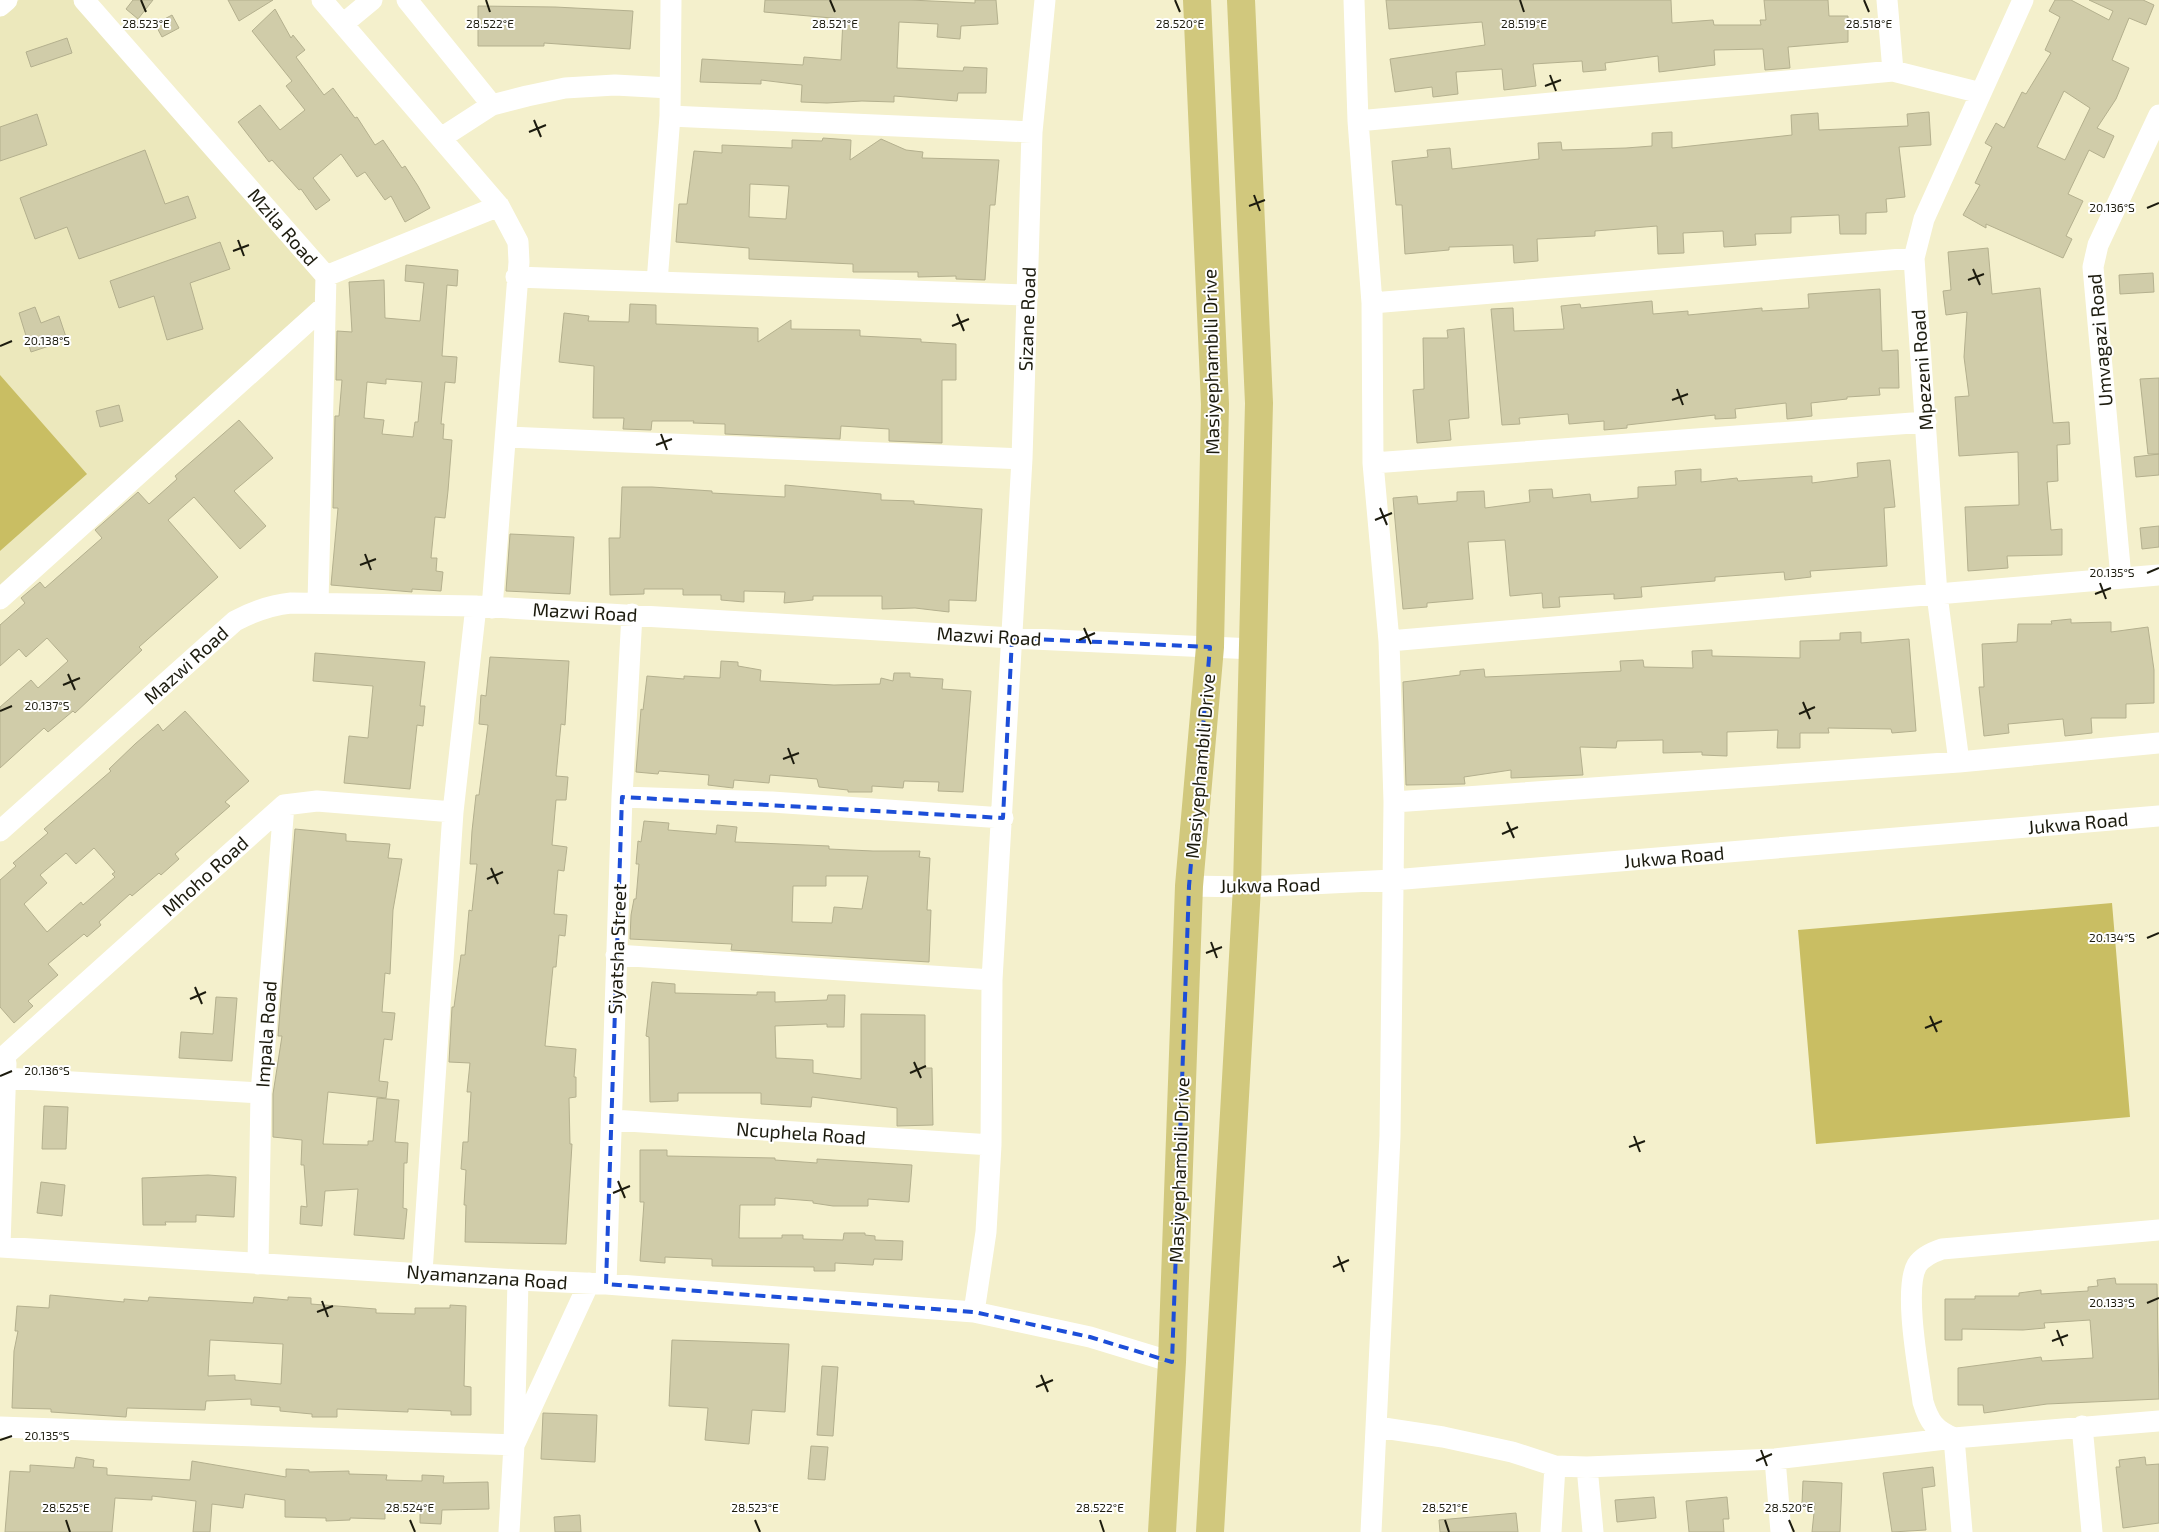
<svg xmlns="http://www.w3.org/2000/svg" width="2159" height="1532" font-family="'Exo 2',sans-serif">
	<rect width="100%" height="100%" fill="#f4f0cc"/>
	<path fill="#ece8bc" d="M19 0H75L317 277 315 304 0 588V17Z"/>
	<path fill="#c9be63" d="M0 375 87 474 0 551Z
		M2112 903 2130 1117 1816 1144 1798 930Z"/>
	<path fill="#d0cca9" stroke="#b4b08e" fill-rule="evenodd" d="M133 0H153L138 19 126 9Z
		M228 0H273L239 21Z
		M765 0H910L975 3V0H996L998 24 961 26 960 39 937 37 938 24 899 22 897 68 963 71 964 67 987 68 986 93H958L957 101 894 96V102L862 101 827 103 801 102 802 85 761 80V84L700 82 702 59 803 65 804 57 841 60 843 19 764 12Z
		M1386 0H1671L1672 23 1713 20 1714 25H1761L1760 20H1766L1764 0H1828L1829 16H1848V42L1788 47 1790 68 1765 70 1763 49 1714 50 1715 65 1659 72 1658 56 1605 63 1606 70 1583 72 1582 61 1533 64 1536 86 1504 90 1502 69 1456 72 1458 94 1433 97 1432 87 1395 92 1390 59 1485 45 1482 22 1389 29Z
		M2055 0H2071L2109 20 2113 11 2089 0H2143L2154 5 2146 25 2129 18 2112 60 2129 68 2116 99 2097 128 2114 136 2104 158 2089 150 2068 194 2083 201 2066 236 2072 239 2063 258 1986 224V228L1963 215 1980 185 1975 183 1992 147 1985 143 1996 123 2004 128 2022 92 2026 94 2051 53 2045 50 2060 17 2049 11ZM2064 91 2090 108 2065 160 2037 147Z
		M478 6 555 7 633 11 630 49 544 43V46H478Z
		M275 9 291 38 293 35 305 50 296 57 324 95 333 88 355 118 357 117 375 145 383 140 402 168 405 166 418 186 430 208 405 222 391 196 385 200 365 172 357 177 341 154 313 178 330 200 316 210 301 189 299 190 272 160 269 162 238 122 260 105 280 130 305 110 286 86 292 81 252 31Z
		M172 15 179 28 162 37 155 24Z
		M67 38 72 53 31 67 26 52Z
		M1929 112 1931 145 1899 147 1905 197 1886 199 1887 212 1866 213V234H1840L1839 215 1791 217V233L1755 234 1756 245 1724 247 1723 231 1683 233 1684 253 1658 254 1657 226 1595 231V236L1537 239 1538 261 1514 263 1513 245 1449 247V250L1405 254 1402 205H1396L1392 161 1428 157 1427 150 1450 148 1452 169 1539 159 1538 143 1561 142 1562 150 1626 148 1652 146V133L1672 132V148L1792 135 1791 115 1818 113 1819 130 1908 126 1907 114Z
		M37 114 47 145 0 161V127Z
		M823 138 851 140 850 160 881 139 906 150 923 152 922 158 999 160 995 205H990L985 280 956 279V276L918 277V272H853V264L749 259V248L676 242 679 204H687L694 151 722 153V145L792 148V140L822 141ZM750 184 789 186 786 219 749 217Z
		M145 150 165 204 188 196 196 218 79 259 67 227 35 239 20 198Z
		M220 242 230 269 190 283 203 329 167 340 154 296 119 308 110 281Z
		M1988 248 1992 294 2040 288 2053 423 2069 422 2070 444 2057 445 2058 481 2047 482 2051 530 2062 529V555L2007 556 2008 568 1968 571 1965 507 2019 505 2018 452 1959 456 1955 397 1969 396 1964 357 1967 312 1946 315 1943 291 1951 290 1948 252Z
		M406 265 458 270 457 286 447 285 442 356 457 357 455 383 445 382 441 424H444L443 439 452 440 448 491 445 518 435 517 431 558H437L436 571 443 572 441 591 412 589V592L331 585 338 508H333L335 416H339L342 380H336L337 331 352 332 349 282 384 280 385 318 420 321 424 283 405 281ZM386 379 422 382 418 422H415L413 437 382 434 384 420 364 418 367 382 386 384Z
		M2153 273 2154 292 2120 294 2119 275Z
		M1880 289 1882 351 1898 350 1899 388H1879L1880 395 1847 397V399L1811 403 1812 416 1787 419 1786 403 1735 409 1736 418 1715 419V415L1627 425V428L1604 430V421L1569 424 1568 414 1519 418 1520 424 1502 425 1491 309 1513 308 1514 331 1564 329 1561 306 1580 304 1581 308 1652 301 1653 314 1688 311V315L1762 308V311L1809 308 1808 294Z
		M630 304 656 305V324L758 328V342L791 320V329L860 330V336L921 339V342L956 344V380H942V443L889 441V429L841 426 840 439 725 434V424L693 423 694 421H652L651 430 623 429 624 418H593L594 366 559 362 564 313 589 316 588 321 629 322Z
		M35 307 41 323 59 316 67 340 31 352 19 313Z
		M1464 328 1469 418 1449 420 1451 440 1417 443 1413 390 1424 389 1423 338H1448L1447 330Z
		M2159 378V454H2148L2140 379Z
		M119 405 123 421 100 427 96 411Z
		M239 420 273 458 234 491 266 526 240 549 194 497 168 520 218 577 139 647 142 650 75 713 73 711 48 732 44 728 0 768V707L31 680 38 688 68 661 47 638 26 657 19 649 0 666V625L25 603 21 598 40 582 45 588 102 538 95 530 138 492 149 504 177 479 175 476Z
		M2159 454V475L2136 477 2134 457Z
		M1890 460 1895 507 1884 508 1887 566 1810 571 1811 577 1785 580 1784 572 1715 577V581L1641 587 1642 597 1614 599V594L1559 597 1560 607 1543 608 1542 593 1510 596 1505 540 1468 542 1473 599 1427 603V607L1403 609 1393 498 1417 496 1418 504 1457 501V492L1484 491 1485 508 1530 502 1529 490 1552 489 1553 498 1590 494 1591 502 1638 498V487L1676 485 1675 471 1701 469V482L1737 478 1738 481 1812 476V483L1858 477 1857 463Z
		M785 485 881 494V500L914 501V504L982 509 976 601 949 600V612L915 608 882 609V596H813V600L784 603 785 592 744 591V602L721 600V595H683V589H644V594L610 595 609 538H620L622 487H652L712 491V493L785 497Z
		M2159 526V547L2142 549 2140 528Z
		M510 534 574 537 570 594 506 591Z
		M2071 619V623L2111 622V632L2148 627 2154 670V703L2126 704V718H2091L2092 733 2065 736 2063 719 2008 724 2009 733 1984 736 1979 687H1984L1982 644 2017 642 2018 624H2052L2051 621Z
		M1861 632V643L1909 639 1916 731 1892 733 1891 729 1828 728 1829 733H1800V748H1777L1778 730 1727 732V756L1702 755V752L1663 753V740L1617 741 1616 748 1580 747 1583 775 1511 778V770L1464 777 1465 784 1406 785 1403 682 1460 675V671L1484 669 1485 677 1621 671 1620 661 1643 660 1644 667 1693 668 1692 651 1712 650V656L1800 658V641L1840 640V633Z
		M315 653 425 662 420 706H425L423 726 417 725 410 789 344 783 349 736 368 738 373 686 313 681Z
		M490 657 569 661 565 725 561 724 556 776 568 777 566 800H556L552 845 567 847 564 871 558 870 554 914 567 915 565 936 559 935 556 967H553L545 1046 576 1049 574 1077H576V1097L569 1098 570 1144H572L566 1244 465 1242 466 1205H464L466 1170 461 1169 463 1142H468L471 1092H467L470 1063 449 1062 452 1007H454L461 955H465L469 910 472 911 477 864H470L472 831 476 795H479L488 725 479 724 481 695 486 696Z
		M721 661 738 662V666L761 670 760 681 834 685 880 684 881 678 893 681 894 673H910V677L943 679 942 689 971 691 963 792 938 791 939 782 904 781 903 788 872 786V792H848V790L819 787 817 779 770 775 769 783 734 780 733 788 708 785 709 775 659 771 658 774 636 772 641 709 643 710 647 676 684 679V676L720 678Z
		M185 711 249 781 225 802 230 806 175 854 179 859 161 875 159 873 132 896 130 894 99 922 101 925 87 937 84 934 48 964 58 975 28 1001 33 1006 14 1023 0 1007V880L16 866 13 863 48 833 44 829 111 771 109 769 135 744 158 724 163 731ZM94 848 115 872 112 874 115 877 83 905 81 902 47 932 24 904 47 883 40 875 66 853 76 864Z
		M644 821 669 823 668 830 716 834 717 825 737 827 735 842 829 846V849L873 851H920L919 857 930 858 927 910H931L929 962 731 950 732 944 630 939 631 915 634 899H636L639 864H636L638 841 641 842ZM826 876H868L862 909 834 907 832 923 792 922 793 886H826Z
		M295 829 346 834V841L390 844 388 858 402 859 393 910 390 974 385 973 382 1012 395 1013 392 1040 384 1039 379 1081 388 1082 386 1098 328 1092 323 1144 368 1145V1141H373L377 1098 399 1100 395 1142 408 1143 407 1163H404L403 1208 407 1209 404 1239 354 1235 358 1189 325 1191 322 1226 300 1224 301 1206 307 1207 304 1165H301L302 1140 273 1137V1094L282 1036H278Z
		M652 982 675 984V993L757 995V992H775V1002L827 1000 828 995H845L844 1027H827V1024L775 1026 776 1058 813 1060V1073L861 1079V1014L925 1015V1068H932L933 1125 897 1126V1108L812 1097 811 1107 761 1104V1093H678V1101L650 1102 649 1037 646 1036Z
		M216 997 237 998 232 1061 179 1058 181 1032 213 1034Z
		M44 1106 68 1107 66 1149H42Z
		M640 1150H667V1156L775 1158V1160L817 1163V1159L912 1165 909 1202 868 1199V1206H833L813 1203V1201L775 1198V1205H740L739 1238H782V1235H803V1239L843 1240 844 1233H865V1235L875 1236V1240L903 1241 902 1260 874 1259 873 1265 835 1263V1271H814V1267L712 1266V1259L665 1257V1263L640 1261 644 1202H640Z
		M208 1175 236 1177 234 1217 196 1215V1222H165L166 1225H143L142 1178Z
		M41 1182 65 1185 62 1216 37 1213Z
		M2115 1278 2116 1284H2157L2159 1399 2047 1404 1984 1413 1983 1405H1958V1368L2041 1357 2042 1361 2093 1358 2090 1320 2044 1323 2045 1328 2023 1330 1962 1329V1340H1945V1299H1975V1296H2019V1293L2041 1290V1294L2088 1291V1287L2098 1286 2097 1280Z
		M50 1295 124 1302V1299L148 1301 149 1297 253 1303 254 1297 288 1300V1297L311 1298V1304L376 1309V1313L415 1314V1308H450V1305L466 1306 464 1386 471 1387V1415H451V1411L408 1409V1412L337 1409V1417H312V1414L280 1411V1407L251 1405V1399L206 1401 205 1410 127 1408 126 1417 51 1412V1409L12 1408 14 1351 18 1331H15L17 1306 49 1308ZM210 1340 283 1344 281 1384 235 1380V1375L208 1376Z
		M672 1340 789 1344 785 1412 752 1410 749 1444 705 1440 708 1408 669 1406Z
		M822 1366 838 1367 833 1436 817 1435Z
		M543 1413 597 1415 595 1462 541 1459Z
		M811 1446 828 1447 825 1480 808 1479Z
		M76 1457 94 1460 93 1467 107 1468V1475L190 1480 192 1461 286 1477V1469L309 1470V1472L349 1471V1474L387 1475 386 1480 422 1481V1475L444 1476 443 1483 488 1482 489 1509 442 1510 441 1524 420 1523V1511L385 1510V1519L350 1518V1520L326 1521V1518L285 1517V1500L245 1494 243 1508 212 1504 210 1532H193L196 1501 152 1496V1500L115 1498 112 1532H5L10 1471 30 1472V1465L74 1468Z
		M2145 1457 2146 1465 2159 1464V1523L2123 1528 2116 1467H2120L2119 1460Z
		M1933 1467 1935 1486 1922 1488 1926 1530 1892 1532 1883 1473Z
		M1803 1481 1842 1483 1840 1532H1812L1815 1503H1802Z
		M1654 1497 1656 1518 1617 1522 1615 1500Z
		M1727 1497 1729 1519H1723L1724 1532H1689L1686 1501Z
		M1516 1513 1518 1532H1440L1439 1520Z
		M580 1515 581 1532H555L554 1517Z"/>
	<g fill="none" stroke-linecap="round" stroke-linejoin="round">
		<path stroke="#fff" stroke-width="21" d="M84 0 326 276 318 603
			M322 0 499 206 518 242 519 262 492 608
			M407 0 492 105
			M1354 0 1358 121 1372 303 1373 463 1389 641 1394 802 1390 1136 1371 1532
			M1887 0 1893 71
			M0 6 7 0
			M343 24 372 0
			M670 116 1032 132
			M1358 121 1893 71 1981 93
			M441 138 492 105 527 96 565 88 615 85 670 88
			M326 276 499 206
			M516 277 1028 295
			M657 282 670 116 671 0
			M1372 303 1914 258
			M506 437 1022 459
			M1373 463 1926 422
			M2121 578 2093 267 2098 245 2159 115
			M0 599 325 306
			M1389 641 2159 575
			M1959 762 1937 595 1914 258 1924 219 2023 0
			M622 797 772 802 1003 818
			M1394 802 1959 762 2159 743
			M0 831 235 621C254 611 270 605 291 603L476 606 1012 638 1254 649
			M1189 886 1247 887 1393 880 2159 816
			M616 955 992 980
			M0 1060 284 805 317 801 453 812
			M5 1078 261 1093
			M612 1120 991 1145
			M0 1246 6 1063
			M0 1247 518 1280 606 1284 974 1312 1090 1337 1172 1362
			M258 1264 261 1093 284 805
			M422 1272 453 812 476 606
			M606 1284 622 797 632 614
			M974 1312 986 1232 991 1145 992 980 1022 459 1032 132 1045 0
			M2082 1426 2092 1532
			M0 1427 514 1445 518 1280
			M1377 1427 1443 1437 1512 1452 1555 1466 1587 1467 1775 1459 1954 1438 2159 1421
			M1775 1459 1781 1532
			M1587 1467 1593 1532
			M509 1532 514 1445 589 1283
			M1551 1532 1555 1466
			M1962 1532 1954 1438C1935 1430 1929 1422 1923 1402 1919 1372 1903 1289 1917 1265 1923 1256 1933 1252 1942 1249L2159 1230"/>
		<path stroke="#d1c87d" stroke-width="28" d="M1162 1532 1172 1362 1189 886 1210 647 1215 404 1197 0
			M1210 1532 1247 887 1259 403 1241 0"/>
	</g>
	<path fill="none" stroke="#1d4ed8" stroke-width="4" stroke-dasharray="10 6" stroke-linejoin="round" d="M1012 638 1210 647 1189 886 1172 1362 1090 1337 974 1312 606 1284 622 797 1003 818Z"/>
	<path fill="none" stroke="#1c1b0e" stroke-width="2" d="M141 0 146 12M486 0 490 12M830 0 835 12M1175 0 1180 12M1520 0 1524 12M1864 0 1869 12M1550 75 1556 91M1545 86 1561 80M534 120 541 137M529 132 546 125M1254 195 1260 211M1249 206 1265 200M2147 208 2159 203M238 240 244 256M233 251 249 245M1973 269 1980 285M1968 280 1984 274M957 314 964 331M952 326 969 319M0 346 12 341M1677 389 1683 405M1672 400 1688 394M661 434 667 450M656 445 672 439M1380 508 1387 525M1375 520 1392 513M365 554 371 570M360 565 376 559M2147 573 2159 568M2100 583 2106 599M2095 594 2111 588M1084 628 1091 644M1079 640 1095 633M68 674 75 690M63 685 80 678M1803 702 1810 719M0 711 12 706M1799 714 1815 707M788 748 794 764M783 759 799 753M1507 822 1514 838M1502 834 1518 827M491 868 498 884M487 879 503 872M2147 938 2159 933M1211 942 1217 958M1206 953 1222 947M195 987 202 1004M190 999 206 992M1930 1016 1937 1032M1925 1028 1942 1021M914 1062 921 1078M910 1073 926 1066M0 1076 12 1071M1634 1136 1640 1152M1629 1147 1645 1141M618 1181 625 1198M613 1193 630 1186M1338 1256 1344 1272M1333 1267 1349 1260M322 1301 328 1317M2147 1303 2159 1298M317 1312 333 1306M2057 1330 2063 1346M2052 1341 2068 1335M1041 1375 1048 1392M1036 1387 1053 1380M0 1440 12 1436M1761 1450 1767 1466M1756 1461 1772 1454M66 1520 70 1532M410 1520 415 1532M755 1520 760 1532M1100 1520 1104 1532M1445 1520 1449 1532M1789 1520 1794 1532"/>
	<g text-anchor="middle" stroke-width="4" stroke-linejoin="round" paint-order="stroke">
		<g font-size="19" fill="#1c1b0e" stroke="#fff">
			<text transform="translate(283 227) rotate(49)" y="7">Mzila Road</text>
			<text transform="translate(1027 319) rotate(-88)" y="7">Sizane Road</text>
			<text transform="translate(2100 340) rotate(-95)" y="7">Umvagazi Road</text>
			<text transform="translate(1211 362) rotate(-91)" y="7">Masiyephambili Drive</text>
			<text transform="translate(1922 370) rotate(-94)" y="7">Mpezeni Road</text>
			<text transform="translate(585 612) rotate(3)" y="7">Mazwi Road</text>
			<text transform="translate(989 636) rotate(3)" y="7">Mazwi Road</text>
			<text transform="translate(186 665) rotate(-42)" y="7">Mazwi Road</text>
			<text transform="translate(1200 766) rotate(-85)" y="7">Masiyephambili Drive</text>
			<text transform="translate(2078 823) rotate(-5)" y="7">Jukwa Road</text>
			<text transform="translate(1674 857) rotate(-5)" y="7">Jukwa Road</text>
			<text transform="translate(205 876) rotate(-42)" y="7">Mhoho Road</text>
			<text transform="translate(1270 885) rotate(-1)" y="7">Jukwa Road</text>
			<text transform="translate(617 949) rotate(-88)" y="7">Siyatsha Street</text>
			<text transform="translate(266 1034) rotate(-86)" y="7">Impala Road</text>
			<text transform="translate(801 1133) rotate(4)" y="7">Ncuphela Road</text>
			<text transform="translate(1179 1170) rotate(-88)" y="7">Masiyephambili Drive</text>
			<text transform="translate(487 1277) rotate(4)" y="7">Nyamanzana Road</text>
		</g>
	</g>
	<g font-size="12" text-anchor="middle" fill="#1c1b0e" stroke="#fff" stroke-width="4" stroke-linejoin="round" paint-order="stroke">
		<text x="146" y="28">28.523°E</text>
		<text x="490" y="28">28.522°E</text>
		<text x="835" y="28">28.521°E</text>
		<text x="1180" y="28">28.520°E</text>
		<text x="1524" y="28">28.519°E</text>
		<text x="1869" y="28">28.518°E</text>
		<text x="2112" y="212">20.136°S</text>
		<text x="47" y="345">20.138°S</text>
		<text x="2112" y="577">20.135°S</text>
		<text x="47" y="710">20.137°S</text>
		<text x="2112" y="942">20.134°S</text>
		<text x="47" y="1075">20.136°S</text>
		<text x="2112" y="1307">20.133°S</text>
		<text x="47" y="1440">20.135°S</text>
		<text x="66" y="1512">28.525°E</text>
		<text x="410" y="1512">28.524°E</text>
		<text x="755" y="1512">28.523°E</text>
		<text x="1100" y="1512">28.522°E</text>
		<text x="1445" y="1512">28.521°E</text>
		<text x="1789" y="1512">28.520°E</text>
	</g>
</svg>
